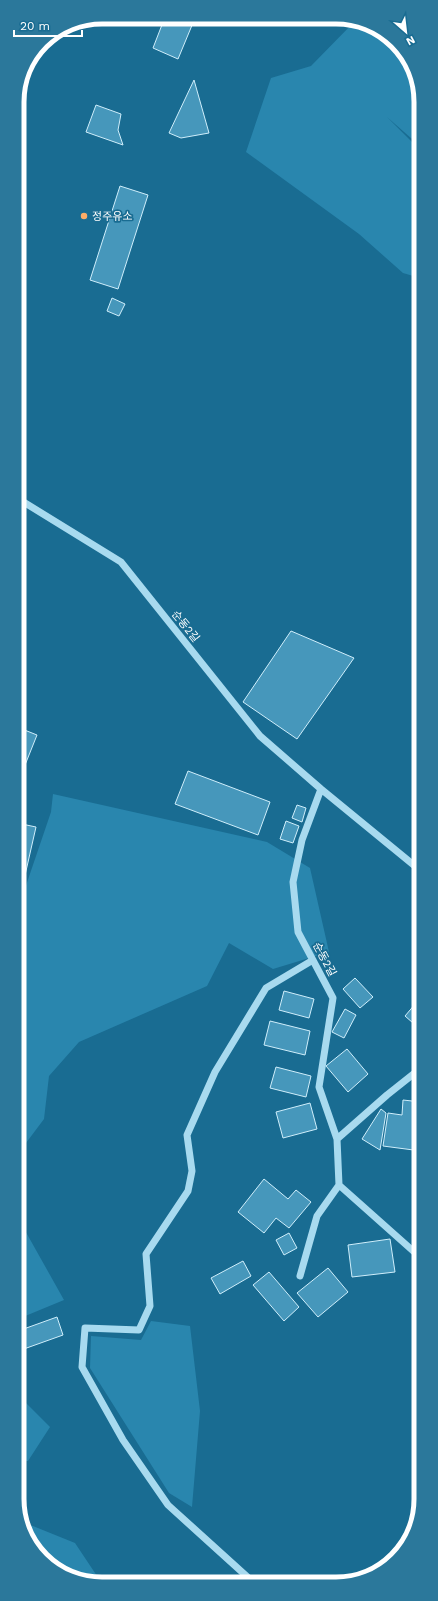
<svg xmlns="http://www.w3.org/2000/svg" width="438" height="1601" font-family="'Work Sans','Noto Sans KR',sans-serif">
	<rect width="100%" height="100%" fill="#196c92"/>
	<path fill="#2986ae" d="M356 20 400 46 420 91V146L387 117 420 150V278L403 273 359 234 246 152 271 78 311 66Z
		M53 794 267 842 310 868 329 952 273 969 229 943 207 986 79 1042 49 1076 44 1119 23 1147 18 1149V909L51 812Z
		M18 1218 64 1300 18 1319Z
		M151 1321 190 1326 200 1411 192 1507 169 1493 90 1368 91 1336 141 1340Z
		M18 1395 50 1427 28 1461H18Z
		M23 1522 75 1543 101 1582H85L38 1555Z"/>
	<path fill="#4697bb" stroke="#cfeefb" d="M165 17 195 18 178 59 153 48Z
		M194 80 209 133 181 138 169 133Z
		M96 105 121 114 118 130 123 145 86 132Z
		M120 186 148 195 118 289 90 280Z
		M112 298 125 304 119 316 107 311Z
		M291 631 354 658 297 739 243 702Z
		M17 727 37 735 17 785Z
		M188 771 270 802 258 835 175 804Z
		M297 805 306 808 302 822 292 818Z
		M286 821 299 826 293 843 280 839Z
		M17 823 36 827 18 906Z
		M355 978 373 997 360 1008 343 989Z
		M284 991 314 999 309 1018 279 1010Z
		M416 1003 421 1008V1030L405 1016Z
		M345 1009 356 1015 344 1038 332 1032Z
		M270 1021 310 1031 305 1055 264 1045Z
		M347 1049 368 1074 348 1092 326 1066Z
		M276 1067 311 1076 306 1097 270 1088Z
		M403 1100 421 1102V1151L383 1146 388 1113 402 1115Z
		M310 1103 317 1129 283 1138 276 1112Z
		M381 1109 386 1113 380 1150 362 1139Z
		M264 1179 288 1199 296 1190 311 1202 289 1228 276 1218 264 1233 238 1212Z
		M289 1233 297 1248 284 1255 276 1240Z
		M390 1239 395 1272 352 1277 348 1245Z
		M243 1261 251 1276 220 1294 211 1278Z
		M328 1268 348 1292 318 1317 297 1293Z
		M269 1272 299 1307 284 1321 253 1285Z
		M57 1317 63 1335 21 1350 18 1340V1331Z"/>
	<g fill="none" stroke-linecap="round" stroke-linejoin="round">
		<path stroke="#a8daef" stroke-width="7" d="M17 498 121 562 260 736 321 789 421 871
			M321 789 302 840 293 882 298 932 333 998 319 1087 337 1139
			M421 1068 387 1095 337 1139 339 1185 421 1258
			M300 1276 317 1216 339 1185
			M254 1583 168 1505 123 1440 82 1367 85 1328 139 1330 150 1306 146 1254 188 1191 192 1171 187 1135 215 1072 266 988 313 960"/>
		<path stroke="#f1faff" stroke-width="10" d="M17 98 30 60"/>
	</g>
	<circle fill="#ffad67" stroke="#196c92" stroke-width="1.5" cx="84" cy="216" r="4"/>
	<g text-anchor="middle" stroke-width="3.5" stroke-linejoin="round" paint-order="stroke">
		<g font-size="11" fill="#fff" stroke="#196c92" text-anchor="start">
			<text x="92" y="220">정주유소</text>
		</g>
		<g font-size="11" fill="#fff" stroke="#196c92">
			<text transform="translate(186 626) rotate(51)" y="4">순동2길</text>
			<text transform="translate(325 959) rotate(62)" y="4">순동2길</text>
		</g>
	</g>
	<path d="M0 0H438V1601H0ZM102 24H336A78 78 0 0 1 414 102V1499A78 78 0 0 1 336 1577H102A78 78 0 0 1 24 1499V102A78 78 0 0 1 102 24Z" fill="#2b789b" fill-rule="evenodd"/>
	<path fill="none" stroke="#fff" stroke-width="5" d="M102 24H336A78 78 0 0 1 414 102V1499A78 78 0 0 1 336 1577H102A78 78 0 0 1 24 1499V102A78 78 0 0 1 102 24Z"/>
	<g transform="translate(406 32) rotate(152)" stroke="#196c92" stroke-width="3" paint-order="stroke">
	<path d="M0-3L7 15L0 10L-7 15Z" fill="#ffffff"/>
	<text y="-6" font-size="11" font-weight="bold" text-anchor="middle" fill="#ffffff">N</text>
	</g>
	<path d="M14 30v6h68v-6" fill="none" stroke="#ffffff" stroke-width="2"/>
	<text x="20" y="30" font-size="12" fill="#ffffff" stroke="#196c92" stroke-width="3" paint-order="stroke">20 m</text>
</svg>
